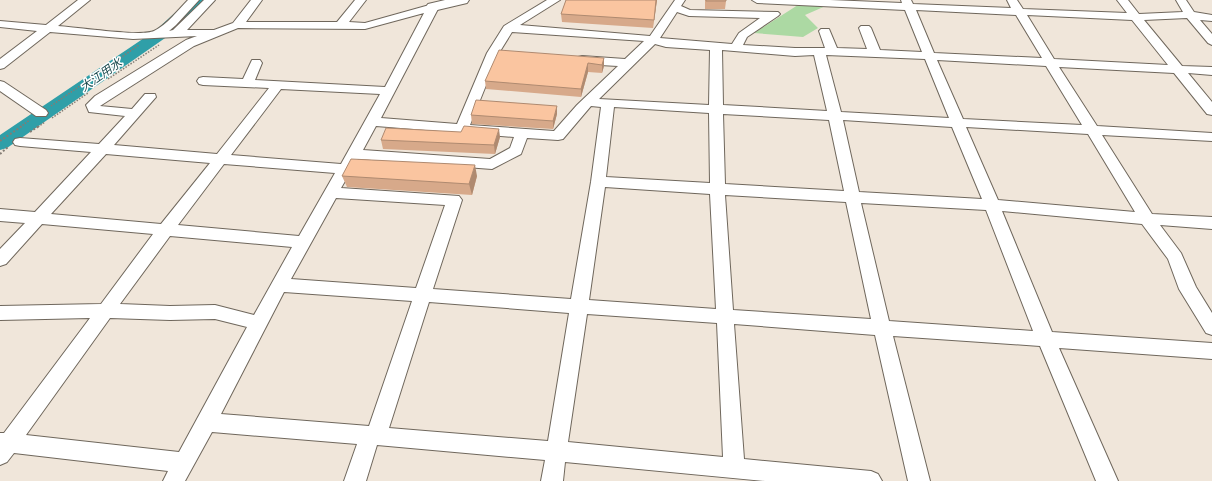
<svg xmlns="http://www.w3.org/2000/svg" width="1212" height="481" font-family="Cabin,'Noto Sans JP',sans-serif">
	<rect width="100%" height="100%" fill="#f0e6da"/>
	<path fill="#acd9a3" d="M801 3 828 5 805 15 818 28 803 37 754 33Z"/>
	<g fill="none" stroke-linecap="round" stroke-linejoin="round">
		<path fill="#2f9fa8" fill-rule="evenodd" d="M189 0H205L168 36 7 148 0 150V135L156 30Z"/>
		<defs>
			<path id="minor" d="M78 0H90L58 26C76 27 141 37 154 31 167 25 178 10 188 0H199L176 25 169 31 173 30 204 0H215L187 30H214L233 23 251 0H262L246 22H337L355 0H366L349 22 365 23 433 4 437 5 439 7 381 118 457 124 487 53 504 26 547 0H560L520 25 650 36 675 0H685L681 6 690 10 778 12 780 14 778 16 747 37 743 45 795 48H825L819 31 821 29H829L837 48 867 49 859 28 861 26H869L871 28 880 50 922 52 905 10 757 3 752 0H830L902 3 901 0H911L913 4 1011 8 1007 0H1017L1023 9 1127 13 1117 0H1128L1139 14 1183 12 1176 0H1186L1194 12 1212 15V21L1200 20 1212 34V45L1208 43 1187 18 1144 20 1182 66 1212 67V75L1188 73 1212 102V115L1207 114 1174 73 1059 67 1097 126 1212 133V141L1102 135 1152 214 1212 217V229L1160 225 1181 253 1196 287 1212 313V335L1206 333 1179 289 1168 259 1142 224 1002 211 1052 332 1212 343V359L1059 348 1118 481H1096L1040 346 893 336 930 481H908L875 335 734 324 744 459 871 471 878 474 882 481H765L565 462 563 481H541L545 460 377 445 366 481H344L357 444 212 432 185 481H163L168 471 14 453 7 462 0 465V433H4L90 318 0 320V306L101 304 153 234 42 224 6 264 0 266V249L25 223 0 221V209L35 212 91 152 20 146 15 145 13 142 15 139 20 138 99 144 125 116 89 112 86 105 95 96 186 40 197 36 133 39 50 32 4 68 0 69V59L37 31 0 27V21L46 25ZM916 10 1016 15 1042 58 934 53ZM677 12 689 16 760 18 739 33 732 44 660 38ZM424 13 385 87 255 80 262 63 260 60H252L243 79 203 77 199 78 197 81 199 84 203 85 269 88 217 154 114 145 156 97 155 94H145L132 109 100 106 194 46 238 28 365 29ZM1027 15 1132 20 1168 65 1054 59ZM512 32 644 41 625 59 582 56 578 57 576 60 578 63 582 64 618 66 577 105 554 131 470 125 499 53ZM655 44 666 47 710 50 709 105 599 99ZM722 50 795 56 814 55 827 111 723 105ZM826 55 925 59 949 118 841 112ZM937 60 1046 66 1082 125 963 119ZM281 89 380 94 341 164 231 155ZM591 106 601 107 591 182 571 299 433 289 462 200 459 196 341 188 358 159 492 169 521 154 527 138 558 140 563 139ZM614 107 709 113 710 183 606 177ZM723 114 829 120 844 191 725 184ZM843 120 952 127 982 199 859 192ZM376 126 514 137 510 148 490 159 363 150ZM966 127 1088 134 1135 212 998 200ZM106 154 210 163 161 224 51 214ZM224 164 335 173 299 236 178 225ZM605 187 710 194 716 309 589 300ZM725 195 846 202 871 319 733 310ZM336 198 445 205 416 288 291 279ZM861 203 986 210 1033 331 889 321ZM170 236 292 247 254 315 215 305 170 306 120 304ZM284 292 412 301 369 426 221 414ZM429 302 569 313 548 441 389 428ZM587 314 717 323 723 457 568 442ZM110 318 170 320 215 319 247 327 179 452 26 435Z
				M0 81 4 82 46 110 48 113 46 116H36L0 91Z"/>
			<path id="major" d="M445 0H469L467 3 433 11 428 10 426 7 428 4Z"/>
		</defs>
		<use href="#minor" stroke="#6f675c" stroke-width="2"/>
		<use href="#major" stroke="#6f675c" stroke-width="2"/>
		<path stroke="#837c74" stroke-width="1.5" stroke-dasharray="1.5 1.5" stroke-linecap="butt" d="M108 79 159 45
			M51 106 139 45
			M52 118 88 93
			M20 127 30 120
			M38 127 45 122"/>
		<path stroke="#837c74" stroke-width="2" stroke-dasharray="2 2" stroke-linecap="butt" d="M30 132 39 126
			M0 141 22 126
			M0 154 8 147"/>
		<use href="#minor" fill="#fff" fill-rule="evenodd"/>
		<use href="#major" fill="#fff" fill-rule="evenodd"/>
	</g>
	<path fill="#d7a98a" d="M566 0H657L653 28 562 22 561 14Z
		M705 0H726V1L725 9H705Z
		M604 58V66L602 73 588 72 581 97 486 89 485 81Z
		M557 106V114L553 129 472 124 471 115Z
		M500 137 495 154 383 149 381 140Z
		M342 176H477L472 195 347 187Z"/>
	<path fill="#af8a70" d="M656 0H657L653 28 654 20Z
		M604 58V66L602 73V65Z
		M588 63V72L581 97V89Z
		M557 106V114L553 129V121Z
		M499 129 500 137 495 154 494 145Z
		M475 165 477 176 472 195 469 184Z"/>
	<path fill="#fac5a0" stroke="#af8a70" d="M566 0H656L654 20 561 14Z
		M706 0H726V1H706Z
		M499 50 604 58 602 65 588 63 581 89 485 81Z
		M476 100 557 106 553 121 471 115Z
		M464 126 499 129 494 145 381 140 386 128 461 132Z
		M351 159 475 165 469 184 342 176Z"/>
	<g text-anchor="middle" stroke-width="3" stroke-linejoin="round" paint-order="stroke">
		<g font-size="12" font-style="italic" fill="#1c4b4f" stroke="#fff">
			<text transform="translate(101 75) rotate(-35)" y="4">大江用水</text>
		</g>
	</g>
</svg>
